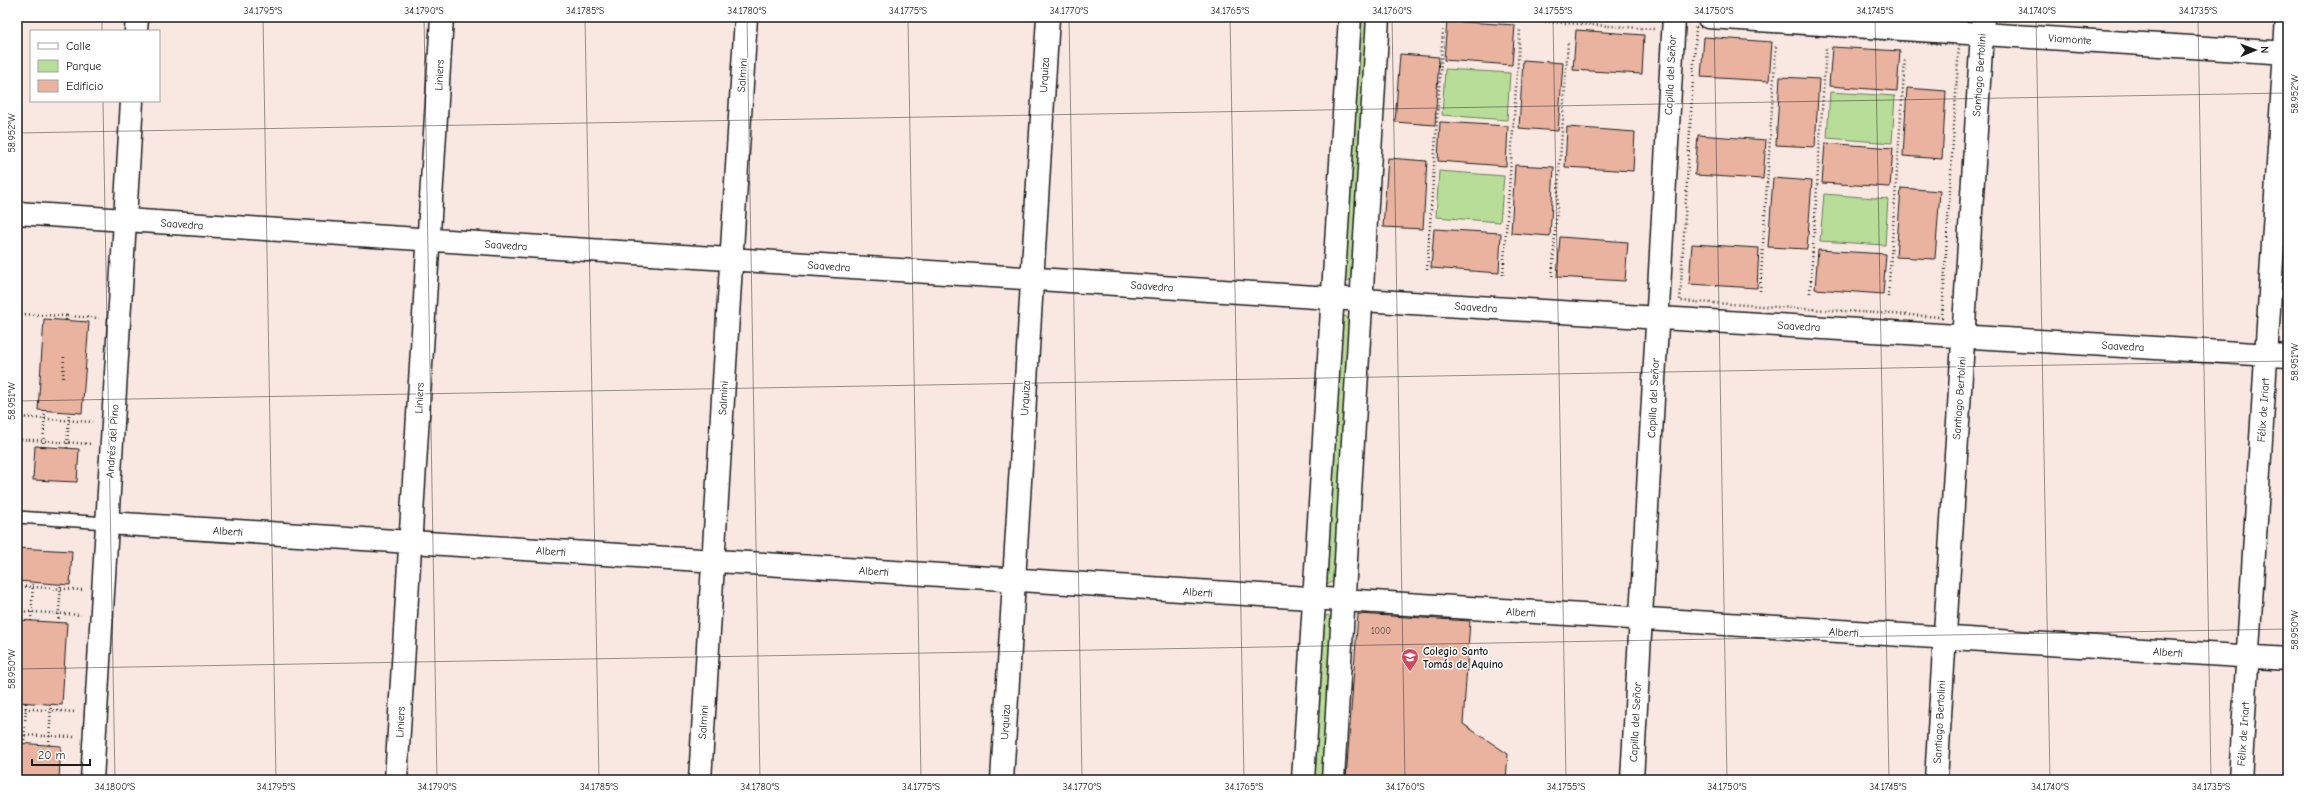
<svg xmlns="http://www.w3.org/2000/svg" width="2305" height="797" font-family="'Comic Neue',sans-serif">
	<rect width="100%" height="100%" fill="#f9e8e2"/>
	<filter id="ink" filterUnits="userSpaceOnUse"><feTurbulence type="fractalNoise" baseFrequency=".025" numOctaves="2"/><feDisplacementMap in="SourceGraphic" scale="8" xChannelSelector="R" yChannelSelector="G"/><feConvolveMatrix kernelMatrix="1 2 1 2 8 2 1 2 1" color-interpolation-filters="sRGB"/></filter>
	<g filter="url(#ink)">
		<path fill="#b8dd98" stroke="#6a7c5a" d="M1359 17H1368L1353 277 1347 282 1344 280Z
			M1445 69 1510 73 1507 120 1442 115Z
			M1830 92 1895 96 1892 143 1827 138Z
			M1439 171 1504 176 1500 222 1436 217Z
			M1824 194 1888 199 1885 245 1820 241Z
			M1345 316 1350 321 1334 580 1329 584 1326 583 1342 317Z
			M1328 615 1332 621 1323 780H1313L1324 617Z"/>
		<path fill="#eab3a0" stroke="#1c1c1c" d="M1447 21 1515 25 1512 65 1444 60Z
			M1576 30 1644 35 1642 74 1573 70Z
			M1704 37 1772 42 1769 81 1701 77Z
			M1832 47 1900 51 1897 91 1829 86Z
			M1400 54 1439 57 1435 125 1395 122Z
			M1523 60 1563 63 1558 131 1519 128Z
			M1780 77 1819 79 1815 147 1776 145Z
			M1907 88 1946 91 1942 159 1903 156Z
			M1440 122 1508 126 1506 166 1438 161Z
			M1567 127 1635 132 1633 171 1565 167Z
			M1698 135 1766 140 1763 179 1695 175Z
			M1825 143 1893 148 1890 187 1822 183Z
			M1388 158 1427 161 1423 229 1383 227Z
			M1515 165 1554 167 1550 236 1511 233Z
			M1773 178 1812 181 1807 249 1768 247Z
			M1901 188 1940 191 1935 259 1896 257Z
			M1434 229 1501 233 1499 273 1431 268Z
			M1560 237 1628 242 1625 281 1557 277Z
			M1692 244 1759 248 1757 288 1689 284Z
			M1818 250 1886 254 1883 294 1815 289Z
			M44 319 89 322 82 413 38 410Z
			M35 446 79 449 77 482 33 480Z
			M17 548 72 551 70 585 17 581Z
			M1358 614 1470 621 1463 724 1508 754 1506 780H1346Z
			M17 620 67 623 62 705 18 702 20 654H17Z
			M17 743 61 746 59 779 17 777Z"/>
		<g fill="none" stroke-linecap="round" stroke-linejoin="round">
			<defs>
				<path id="lane" d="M17 517 107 523"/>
				<path id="street" d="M1708 17 2288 53
					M136 31 137 17
					M17 213 1362 300 2288 356
					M107 523 2288 659
					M92 780 132 101
					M396 780 442 17
					M700 780 746 17
					M1002 780 1048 17
					M1632 780 1674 17
					M1936 780 1983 17
					M2240 780 2287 17"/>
				<path id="secondary" d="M1303 780 1350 17
					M1333 780 1378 17"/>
			</defs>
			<use href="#lane" stroke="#1c1c1c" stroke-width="14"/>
			<use href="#street" stroke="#1c1c1c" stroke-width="25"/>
			<use href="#secondary" stroke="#1c1c1c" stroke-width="25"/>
			<path stroke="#1c1c1c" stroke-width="2.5" stroke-dasharray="1 3" stroke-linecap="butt" d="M1477 17 1654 29
				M1696 27 1959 45 1942 317 1680 301Z
				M1427 270 1443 30
				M1503 275 1520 30
				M1552 280 1568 42
				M1760 291 1776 46
				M1810 293 1826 48
				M1888 297 1905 59
				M17 314 67 316
				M66 320 67 316 99 318
				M63 378 64 354
				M17 417 93 422
				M17 439 91 444
				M43 447 45 410
				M67 448 69 412
				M17 586 83 590
				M17 611 81 615
				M31 621 33 582
				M58 623 61 584
				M17 708 75 712
				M17 735 74 737
				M24 744 26 703
				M49 745 51 704"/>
			<use href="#lane" stroke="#fff" stroke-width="11"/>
			<use href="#street" stroke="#fff" stroke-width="22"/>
			<use href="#secondary" stroke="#fff" stroke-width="22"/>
		</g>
	</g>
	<path fill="none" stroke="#1c1c1c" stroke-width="1" stroke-opacity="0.45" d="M102 17V31M263 17 276 780M424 17 437 780M585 17 599 780M747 17 760 780M908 17 921 780M1069 17 1082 780M1230 17 1244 780M1392 17 1405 780M1553 17 1566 780M1714 17 1727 780M1875 17 1889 780M2036 17 2050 780M2198 17 2211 780M103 101 115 780M17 133 2288 93M17 401 2288 361M17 669 2288 629"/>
	<defs>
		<symbol id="school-pin" viewBox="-11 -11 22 30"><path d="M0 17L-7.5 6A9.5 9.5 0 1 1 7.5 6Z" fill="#d1495b" stroke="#fff"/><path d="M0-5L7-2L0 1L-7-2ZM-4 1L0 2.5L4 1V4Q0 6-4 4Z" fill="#fff"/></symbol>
	</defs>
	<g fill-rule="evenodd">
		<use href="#school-pin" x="1400" y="647" width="20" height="27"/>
	</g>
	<g text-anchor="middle" stroke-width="3" stroke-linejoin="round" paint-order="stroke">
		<g font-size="9" fill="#50423d">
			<text x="1381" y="634">1000</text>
		</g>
		<g font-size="11" fill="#1c1c1c" stroke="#fff">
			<text transform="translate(2070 39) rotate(4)" y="4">Viamonte</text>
			<text transform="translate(439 75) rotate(-87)" y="4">Liniers</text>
			<text transform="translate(742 75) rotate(-86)" y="4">Salmini</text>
			<text transform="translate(1044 75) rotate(-87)" y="4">Urquiza</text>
			<text transform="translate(1670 75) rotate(-87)" y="4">Capilla del Señor</text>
			<text transform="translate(1979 75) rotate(-86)" y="4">Santiago Bertolini</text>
			<text transform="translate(182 224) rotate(4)" y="4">Saavedra</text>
			<text transform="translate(506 245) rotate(4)" y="4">Saavedra</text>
			<text transform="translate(829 266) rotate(4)" y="4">Saavedra</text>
			<text transform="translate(1152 286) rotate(4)" y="4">Saavedra</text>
			<text transform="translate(1476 307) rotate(4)" y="4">Saavedra</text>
			<text transform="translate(1799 326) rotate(3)" y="4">Saavedra</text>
			<text transform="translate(2123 346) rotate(3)" y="4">Saavedra</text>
			<text transform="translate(419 398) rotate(-87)" y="4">Liniers</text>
			<text transform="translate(723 398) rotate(-87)" y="4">Salmini</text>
			<text transform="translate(1025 398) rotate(-87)" y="4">Urquiza</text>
			<text transform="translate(1653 398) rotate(-87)" y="4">Capilla del Señor</text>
			<text transform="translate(1959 398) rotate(-86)" y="4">Santiago Bertolini</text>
			<text transform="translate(2263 410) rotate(-86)" y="4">Félix de Iriart</text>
			<text transform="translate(112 441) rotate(-86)" y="4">Andrés del Pino</text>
			<text transform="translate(228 531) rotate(4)" y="4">Alberti</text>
			<text transform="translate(551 551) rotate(4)" y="4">Alberti</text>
			<text transform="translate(874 571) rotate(4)" y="4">Alberti</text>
			<text transform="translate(1198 592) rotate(4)" y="4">Alberti</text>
			<text transform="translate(1521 612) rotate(4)" y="4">Alberti</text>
			<text transform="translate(1844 632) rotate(3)" y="4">Alberti</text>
			<text transform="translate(2168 652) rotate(4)" y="4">Alberti</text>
			<text transform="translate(400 722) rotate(-87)" y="4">Liniers</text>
			<text transform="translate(703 722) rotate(-86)" y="4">Salmini</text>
			<text transform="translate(1005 722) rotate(-87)" y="4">Urquiza</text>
			<text transform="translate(1635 722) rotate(-87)" y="4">Capilla del Señor</text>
			<text transform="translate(1939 722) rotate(-87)" y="4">Santiago Bertolini</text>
			<text transform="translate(2243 734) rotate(-86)" y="4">Félix de Iriart</text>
		</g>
		<g font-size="11" font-weight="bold" fill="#1c1c1c" stroke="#fff" text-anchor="start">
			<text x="1423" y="655">Colegio Santo<tspan x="1423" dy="13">Tomás de Aquino</tspan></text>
		</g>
	</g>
	<rect width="2305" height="797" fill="none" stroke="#fff" stroke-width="44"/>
	<rect x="30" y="30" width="130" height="72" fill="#ffffff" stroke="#a4a4a4"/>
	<rect x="38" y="43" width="20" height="6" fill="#ffffff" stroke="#a4a4a4"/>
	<text x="66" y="50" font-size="12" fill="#1c1c1c">Calle</text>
	<rect x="38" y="60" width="20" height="12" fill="#b8dd98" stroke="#a4a4a4"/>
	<text x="66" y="70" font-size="12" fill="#1c1c1c">Parque</text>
	<rect x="38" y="80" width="20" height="12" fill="#eab3a0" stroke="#a4a4a4"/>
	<text x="66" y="90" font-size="12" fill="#1c1c1c">Edificio</text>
	<g transform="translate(2255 50) rotate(89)" stroke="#ffffff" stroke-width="3" paint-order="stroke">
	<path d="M0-3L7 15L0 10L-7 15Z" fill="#1c1c1c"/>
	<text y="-6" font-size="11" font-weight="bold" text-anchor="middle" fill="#1c1c1c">N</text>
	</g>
	<path d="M32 759v6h58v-6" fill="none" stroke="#1c1c1c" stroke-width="2"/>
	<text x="38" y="759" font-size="12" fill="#1c1c1c" stroke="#ffffff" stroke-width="3" paint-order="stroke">20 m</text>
	<rect x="22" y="22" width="2261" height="753" fill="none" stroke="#1c1c1c" stroke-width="1.5"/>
	<g font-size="10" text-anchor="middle" fill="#1c1c1c">
		<text x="263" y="14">34.1795°S</text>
		<text x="424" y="14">34.1790°S</text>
		<text x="585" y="14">34.1785°S</text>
		<text x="747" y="14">34.1780°S</text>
		<text x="908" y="14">34.1775°S</text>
		<text x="1069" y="14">34.1770°S</text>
		<text x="1230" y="14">34.1765°S</text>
		<text x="1392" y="14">34.1760°S</text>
		<text x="1553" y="14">34.1755°S</text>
		<text x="1714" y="14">34.1750°S</text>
		<text x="1875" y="14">34.1745°S</text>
		<text x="2037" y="14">34.1740°S</text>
		<text x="2198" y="14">34.1735°S</text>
		<text transform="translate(2294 94) rotate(-90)" y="4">58.952°W</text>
		<text transform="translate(11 133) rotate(-90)" y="4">58.952°W</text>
		<text transform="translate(2294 362) rotate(-90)" y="4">58.951°W</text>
		<text transform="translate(11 401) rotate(-90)" y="4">58.951°W</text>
		<text transform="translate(2294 630) rotate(-90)" y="4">58.950°W</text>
		<text transform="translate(11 669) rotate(-90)" y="4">58.950°W</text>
		<text x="115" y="790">34.1800°S</text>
		<text x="276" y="790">34.1795°S</text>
		<text x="437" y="790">34.1790°S</text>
		<text x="599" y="790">34.1785°S</text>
		<text x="760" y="790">34.1780°S</text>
		<text x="921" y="790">34.1775°S</text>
		<text x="1082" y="790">34.1770°S</text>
		<text x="1244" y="790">34.1765°S</text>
		<text x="1405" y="790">34.1760°S</text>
		<text x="1566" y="790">34.1755°S</text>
		<text x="1727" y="790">34.1750°S</text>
		<text x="1888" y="790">34.1745°S</text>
		<text x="2050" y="790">34.1740°S</text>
		<text x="2211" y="790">34.1735°S</text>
	</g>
</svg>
